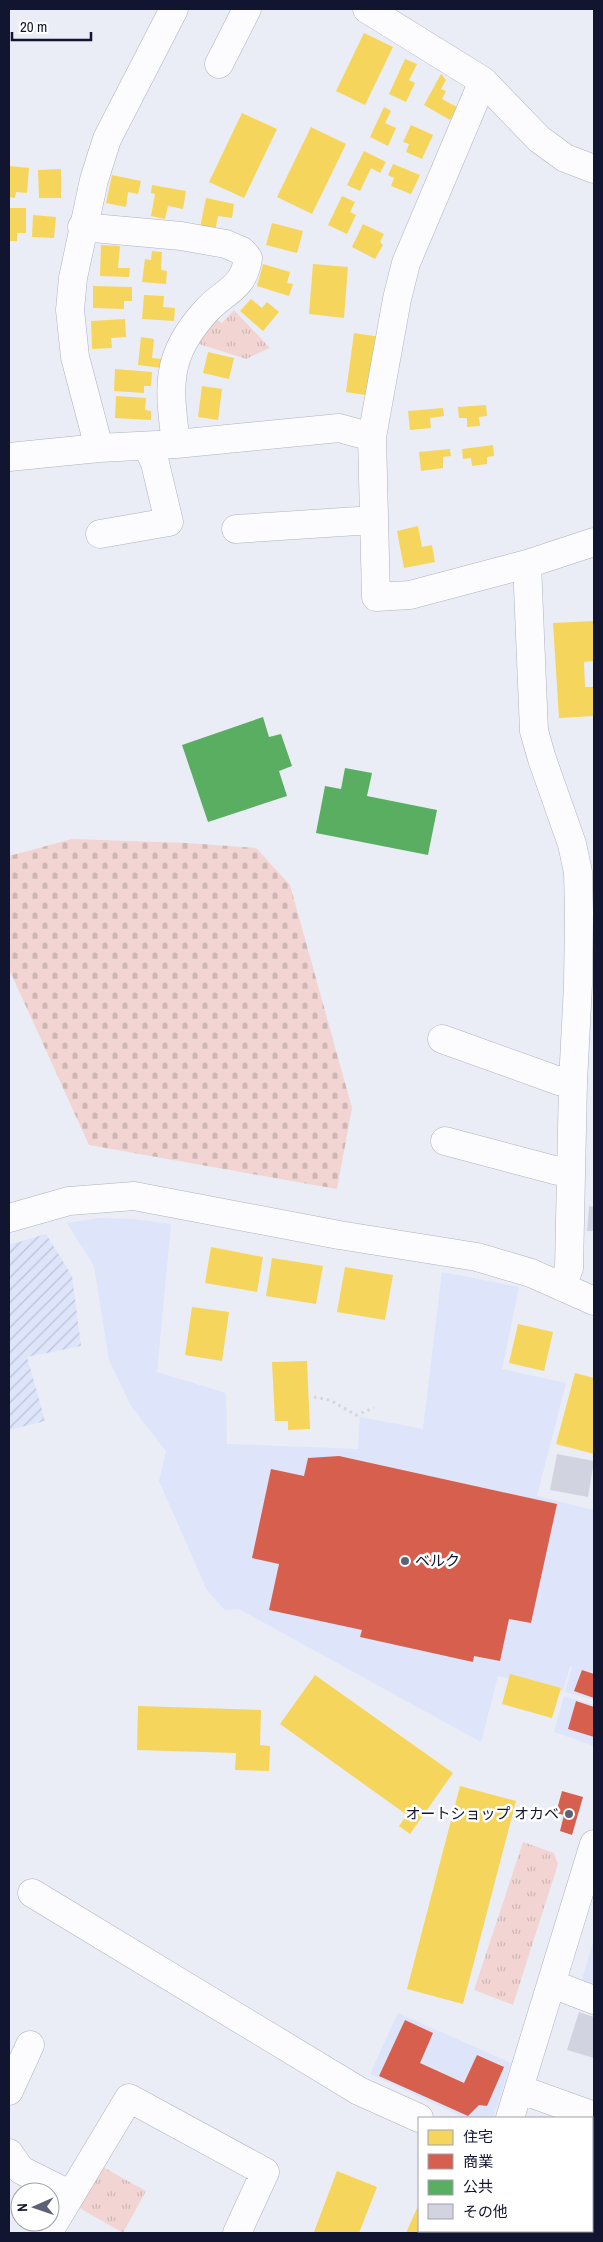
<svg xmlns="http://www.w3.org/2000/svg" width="603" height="2242" font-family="'Archivo Narrow','Noto Sans JP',sans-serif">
	<defs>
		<pattern id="industrial-furrows" width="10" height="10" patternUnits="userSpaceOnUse" patternTransform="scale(1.25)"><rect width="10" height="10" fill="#dee4f9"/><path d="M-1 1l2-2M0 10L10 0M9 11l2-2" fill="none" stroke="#bdc3d6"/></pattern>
		<pattern id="cemetery-stones" width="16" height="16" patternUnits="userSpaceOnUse" patternTransform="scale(1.25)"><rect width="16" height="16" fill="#f2d5d2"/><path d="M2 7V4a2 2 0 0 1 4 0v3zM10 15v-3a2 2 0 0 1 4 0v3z" fill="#ceb6b5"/></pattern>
		<pattern id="park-tufts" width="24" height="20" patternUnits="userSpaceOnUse" patternTransform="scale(1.25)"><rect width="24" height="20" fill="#f2d5d2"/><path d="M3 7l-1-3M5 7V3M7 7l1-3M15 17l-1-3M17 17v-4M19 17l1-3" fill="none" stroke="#ceb6b5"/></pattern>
	</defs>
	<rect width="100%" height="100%" fill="#eaedf5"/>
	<path fill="#dee4f9" d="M99 1218 133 1219 171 1224 157 1372 226 1393 227 1444 358 1449 360 1417 423 1429 442 1272 519 1287 502 1369 566 1383 537 1496 594 1510V1700L565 1692 572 1667 570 1666 563 1691 498 1676 481 1742 239 1609 225 1610 207 1590 159 1481 166 1451 131 1406 109 1360 94 1266 67 1223Z
		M564 1696 594 1705V1746L554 1732Z
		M594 1939V1990L580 1986Z
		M398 2013 511 2063 493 2118H465L370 2074Z
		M592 2164 594 2165V2233H505V2231H592Z"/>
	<path fill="url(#industrial-furrows)" d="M46 1234 72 1276 81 1346 27 1357 45 1421 9 1430V1245Z"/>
	<path fill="url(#cemetery-stones)" d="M72 839 187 843 256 848 290 885 352 1108 337 1189 89 1145 9 969V856Z"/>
	<path fill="url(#park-tufts)" d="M234 310 270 348 246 359 193 342 213 317 222 323Z
		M523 1842 554 1853 558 1864 513 2005 474 1990Z
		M101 2166 146 2191 123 2233 78 2207Z"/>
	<path fill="#f6d55c" d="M364 33 393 47 365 105 336 91Z
		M405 59 417 64 409 80 415 83 406 102 389 94Z
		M441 74 446 80 441 89 446 91 442 99 457 107 450 120 424 105Z
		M384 107 391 111 385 123 396 128 388 146 370 137Z
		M242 113 277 129 244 198 209 182Z
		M411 125 433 135 422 159 406 152 409 144 403 142Z
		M311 127 346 144 312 214 277 197Z
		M364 151 386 162 380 173 371 168 360 191 347 185Z
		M393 164 420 175 411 194 391 186 394 178 388 175Z
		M9 166 29 168 27 193 16 192 15 198 9 197Z
		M61 169V198H39L38 170Z
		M112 175 141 181 138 194 128 192 126 207 106 203Z
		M152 185 186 191 183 209 168 206 165 219 151 216 155 194 151 193Z
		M342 196 355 202 350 212 356 215 347 234 328 225Z
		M206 198 234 204 232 218 218 216 215 231 200 228Z
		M9 208H26V233H17V241H9Z
		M33 215 56 217 54 238 32 237Z
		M272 223 303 231 297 253 266 245Z
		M363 224 384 234 380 242 383 245 375 259 352 247Z
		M101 245 120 246 118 268H130L129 277 100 276Z
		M152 251 162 252 161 270 167 271 166 284 142 282 145 259 151 260Z
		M263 264 290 272 287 283 293 284 289 296 257 286Z
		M313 264 348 267 344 318 309 314Z
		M93 286 132 287V301H124V309L93 308Z
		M144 295 164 296 163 307 175 308 174 321 142 319Z
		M251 299 262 308 267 302 279 312 263 331 240 311Z
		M125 319 126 337 111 338 112 348 92 349 91 321Z
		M354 333 380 337 371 396 346 392Z
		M141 337 154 339 152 358 162 359V368L138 365Z
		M208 352 234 358 229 379 203 373Z
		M115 369 152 372 151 386H144V393L114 391Z
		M202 386 222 389 218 420 198 417Z
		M116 396 146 398 145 410 151 411V420L115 418Z
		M486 405 487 416 479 417 480 426 467 427V418H459L458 407Z
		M443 408 444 416 430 418 431 428 410 430 408 411Z
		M493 445 494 456 487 457V464L472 466 471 458 463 459 462 449Z
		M450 449 451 456 443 457V468L421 471 419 452Z
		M418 526 422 547 432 545 435 562 404 568 397 531Z
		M594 621V661L584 662 585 687H594V716L559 718 553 623Z
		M211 1247 263 1257 257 1292 205 1283Z
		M272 1258 323 1266 316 1304 266 1296Z
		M345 1267 393 1275 385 1320 337 1312Z
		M192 1307 229 1312 222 1361 185 1355Z
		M518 1324 553 1332 544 1371 509 1363Z
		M307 1361 310 1429 288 1430V1421H275L272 1362Z
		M575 1373 594 1378V1454L556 1444Z
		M510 1674 561 1688 552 1718 502 1704Z
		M315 1675 453 1773 410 1834 399 1826 407 1815 280 1724Z
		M138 1706 261 1710 260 1745 270 1746 269 1771 235 1770 236 1753 137 1750Z
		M460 1786 516 1801 463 2004 407 1989Z
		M337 2171 377 2187 359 2233 314 2232Z
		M418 2206 419 2231H452L451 2233H406Z"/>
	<path fill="#d6604d" d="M339 1456 557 1504 531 1623 509 1619 500 1661 474 1656 473 1662 360 1637 362 1630 269 1610 279 1564 252 1558 271 1469 304 1476 308 1458Z
		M582 1670 594 1674V1698L574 1691Z
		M576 1701 594 1707V1737L568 1729Z
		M562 1791 583 1797 572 1835 560 1831 564 1815 556 1813Z
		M405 2020 433 2033 420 2063 464 2083 477 2055 504 2067 487 2106 479 2105 468 2116 379 2076Z
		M594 2209V2233H587L582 2231H592V2214Z"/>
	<path fill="#5aae61" d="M263 717 269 737 281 734 292 766 279 771 287 796 208 822 182 745Z
		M345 768 372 773 367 796 437 810 428 855 316 833 325 786 341 789Z"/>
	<path fill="#d2d3e0" d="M589 1206 594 1207V1231H587Z
		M557 1454 594 1461 588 1497 550 1490Z
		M579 2012 594 2017V2058L567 2050Z"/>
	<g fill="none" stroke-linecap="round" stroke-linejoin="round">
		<defs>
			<path id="minor" d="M367 9 483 81 539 139 565 158 594 169
				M219 64 247 9
				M82 227 181 236 226 244 242 251 248 258C244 289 224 291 206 311 164 357 169 387 176 444
				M372 437 397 299 406 263 483 81
				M99 448 75 357 70 310 73 278 94 180 107 139 174 9
				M9 457 99 448 176 444 339 428 372 437 376 597 410 595 527 564 594 542
				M236 529 373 520
				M100 534 169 522 155 463 147 446
				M527 564 534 731 542 759 572 844 578 872 579 913 578 985 573 1082 569 1268 562 1287
				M442 1039 559 1081 573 1082
				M445 1141 558 1171H570
				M9 1218 69 1201 134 1196 339 1235 477 1257 531 1273 594 1301
				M32 1893 359 2091 419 2118
				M552 1984 594 2000
				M519 2089 594 2116
				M9 2091 30 2045
				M510 2118 594 1844
				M9 2153 21 2170 71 2195
				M478 2231 484 2233
				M48 2233 129 2098 265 2172 237 2233"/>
		</defs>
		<use href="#minor" stroke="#aeb2c2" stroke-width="29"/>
		<path stroke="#d5d6da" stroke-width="3" stroke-dasharray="2.5 4" stroke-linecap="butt" d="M314 1397 330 1400 356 1415 374 1408"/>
		<use href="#minor" stroke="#fcfcfe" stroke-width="28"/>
	</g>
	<g fill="#5d6174" stroke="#fff" stroke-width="2">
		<circle cx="405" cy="1561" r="5"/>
		<circle cx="569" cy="1814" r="5"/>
	</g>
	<g text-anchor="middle" stroke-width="5" stroke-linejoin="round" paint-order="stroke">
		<g font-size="15" fill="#11152f" stroke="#fff" text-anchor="start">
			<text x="415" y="1566">ベルク</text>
			<text x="559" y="1819" text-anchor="end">オートショップ オカベ</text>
		</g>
	</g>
	<rect width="603" height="2242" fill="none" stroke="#11152f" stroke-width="20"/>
	<rect x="418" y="2117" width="175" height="115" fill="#ffffff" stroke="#a0a1ac"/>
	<rect x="428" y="2130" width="25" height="15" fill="#f6d55c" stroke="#a0a1ac"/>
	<text x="463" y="2142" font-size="15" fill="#11152f">住宅</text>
	<rect x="428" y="2154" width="25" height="15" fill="#d6604d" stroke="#a0a1ac"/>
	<text x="463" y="2167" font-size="15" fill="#11152f">商業</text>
	<rect x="428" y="2180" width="25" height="15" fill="#5aae61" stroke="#a0a1ac"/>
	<text x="463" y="2192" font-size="15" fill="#11152f">公共</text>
	<rect x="428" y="2204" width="25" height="15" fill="#d2d3e0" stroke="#a0a1ac"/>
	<text x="463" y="2217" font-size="15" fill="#11152f">その他</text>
	<g transform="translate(35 2207) rotate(268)"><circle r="24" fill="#ffffff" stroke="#a0a1ac"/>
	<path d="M0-4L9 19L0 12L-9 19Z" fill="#5d6174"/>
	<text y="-8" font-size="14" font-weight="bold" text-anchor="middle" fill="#11152f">N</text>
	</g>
	<path d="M12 32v8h79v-8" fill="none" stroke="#11152f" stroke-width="2.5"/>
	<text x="20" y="32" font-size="15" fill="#11152f" stroke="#ffffff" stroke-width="4" paint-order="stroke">20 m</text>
</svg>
